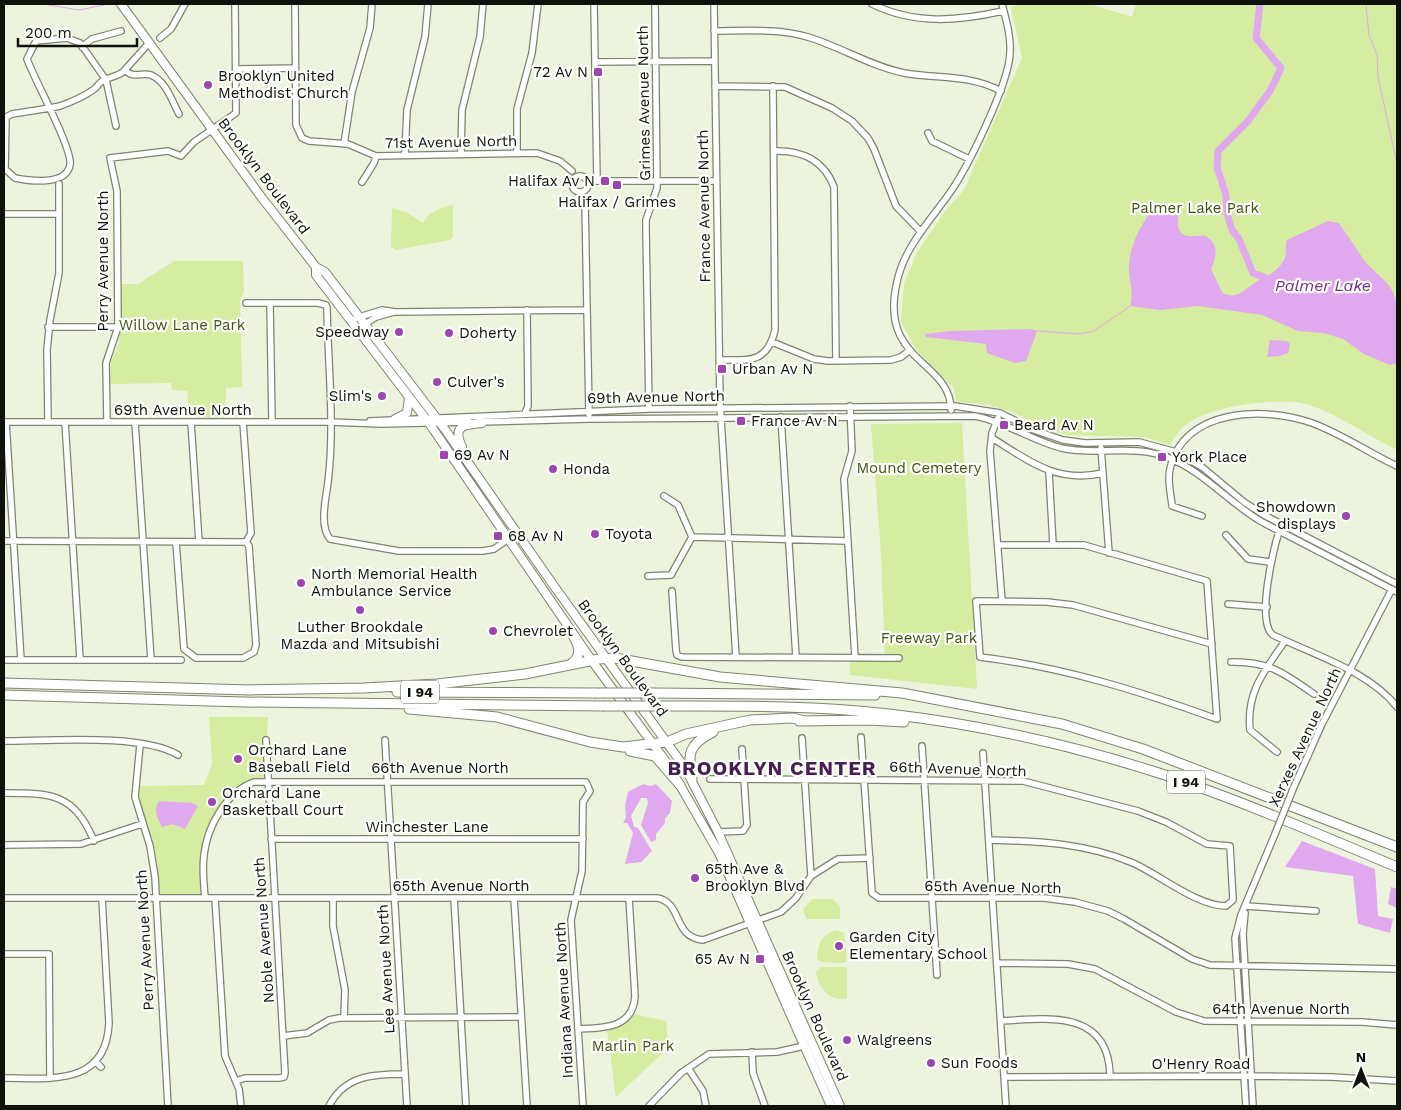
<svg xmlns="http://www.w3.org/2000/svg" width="1401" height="1110" font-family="'Work Sans',sans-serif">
	<rect width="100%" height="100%" fill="#edf4de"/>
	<path fill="#d5eca1" d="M1022 4H1089L1132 17 1136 4H1397V450C1367 436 1341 415 1309 405 1282 396 1212 406 1190 422 1181 428 1175 436 1170 445L1145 437 1067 435 1048 430 1010 411 988 405 956 401 954 388 917 351 901 322 904 284 917 252 946 210 964 190 1022 58 1011 7Z
		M453 205V236L450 240 395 250 391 246 392 208 406 212 423 223C430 211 439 208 453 205Z
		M174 261H243L244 292 240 299 242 387 226 388 225 418 189 417 187 391 172 390 171 383 110 384 111 362 118 346 121 326 120 284H138Z
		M962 423 977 689 850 675V660H885L881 553 871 424Z
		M209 717H268L265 777C232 779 214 810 204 839 198 856 201 877 201 894H159L156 860 139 804 137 786 204 785 212 764Z
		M812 899H832L840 906V919H806L803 909Z
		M836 930 844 933 847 960 844 963 821 962 817 959C818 943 821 936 836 930Z
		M821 967H844L847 969V998C830 1003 818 987 816 972Z
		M634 1014 666 1021 668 1048 616 1097 607 1030 626 1023Z"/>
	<path fill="#e0a8ee" d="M1171 207 1178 213C1179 218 1177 225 1179 229 1183 240 1197 235 1205 236 1219 243 1217 257 1211 269L1222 292C1234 301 1243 291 1253 284 1266 275 1275 275 1284 260 1287 255 1285 246 1287 240L1328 221 1339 223 1366 263 1388 284 1393 292 1397 305V363L1390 365 1364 354 1343 339 1324 333 1298 331 1262 315 1198 306 1160 310 1130 306C1134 293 1130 284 1129 272 1128 249 1139 228 1151 211L1166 210Z
		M1031 329 1037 331 1026 361 1015 363 987 353 986 344 926 337 925 334 951 331Z
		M1270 340 1287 341 1290 344 1288 353 1280 356 1267 357Z
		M643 784 651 786 656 784 672 801 670 813 665 818V823L656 834V840L651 842 641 825 648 803 647 798H641L631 816 634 827 638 828 652 851 641 862 625 864 633 833 627 823H623L626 818 625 805 628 792Z
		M159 801 192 803 198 806 185 829 173 824 162 827C157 817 153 811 159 801Z
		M1302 841 1375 869 1378 916 1393 919 1390 933 1358 924 1353 876 1285 867Z
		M1391 887 1397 889V908L1388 904Z"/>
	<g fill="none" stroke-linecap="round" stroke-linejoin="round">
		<path stroke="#e0a8ee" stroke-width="1" d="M43 4 79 10 109 4
			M1366 4 1369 35 1377 55 1378 77 1397 164
			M1037 331 1080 334 1094 331 1130 306"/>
		<path stroke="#e0a8ee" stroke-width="7" d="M1260 4 1256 38 1281 68 1270 91 1248 121 1218 151 1217 167 1226 195 1227 214 1232 230 1239 239 1253 273 1274 281"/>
		<defs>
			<path id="minor" d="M295 4 296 125 302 138 309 141 348 144 376 156 537 153 560 161 572 171
				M594 4 597 181
				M714 4 720 403 736 657
				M872 4C915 25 958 21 1003 11
				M714 31C745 31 778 28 808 37 841 47 870 66 904 73 938 79 969 74 1001 91
				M160 38 171 29 185 4
				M82 47 92 39 121 31
				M596 62 715 61
				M237 69 295 68
				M125 70C133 79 142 72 151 75 166 81 172 101 179 114
				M715 86 785 87 832 108 852 121 868 138 874 149 896 206 921 232
				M116 126 106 80 80 43 67 38 36 41 27 59C34 79 73 149 70 165 66 186 30 181 15 178L5 169 6 117 12 114 50 108 60 106C71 102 83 97 93 90 97 88 98 84 101 82 108 77 116 77 123 72L149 43
				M928 133 932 141 969 159
				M344 144 352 92 370 28 372 4
				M774 151C801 150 824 160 834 187L836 360
				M461 153 462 110 480 37 483 4
				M517 153V109L532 53 538 4
				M405 154 407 110 425 37 428 4
				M572 184a8 8 0 1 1 16 0a8 8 0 1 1-16 0Z
				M586 179 597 181H716
				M362 182 374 163 376 156
				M585 201 589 414
				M4 214H59
				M246 303H318L326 305 327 308C328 366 335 426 328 482 326 498 319 526 330 539L399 551H483L494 549 517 533
				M270 303 272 422
				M356 318 382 310 396 312 587 310
				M362 326 376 317 394 312
				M48 327H118
				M772 342 814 359 828 361 891 360 901 357 910 350
				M719 360C749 360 767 364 775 330L773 86
				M850 406 852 451 844 479 855 657
				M649 409 646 229V220L657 188 655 4
				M951 410C951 360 878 363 897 282 904 248 929 222 949 194 967 169 1010 82 1010 52 1011 36 1006 20 1002 4
				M525 413 528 406 527 310
				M781 417 796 657
				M998 418 992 433 990 451 1002 601
				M370 421 649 409 955 406 1000 413 1034 430 1063 440 1085 443 1139 442 1176 452 1202 467 1244 502 1264 515 1397 584
				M4 422H330L381 424 469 422
				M6 422 21 660
				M48 422 47 350 50 320 59 273V184
				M65 422 80 659
				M107 422 106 363 118 327 117 191 110 158 168 151 181 156 194 142 236 113 235 4
				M135 422 151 660
				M191 422 199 542
				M243 422 251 533 246 542
				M478 422 589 419 975 416C1006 422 1031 440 1061 448 1096 456 1132 444 1167 457 1203 471 1229 503 1262 522L1397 592
				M992 438C1029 461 1057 484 1103 473
				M1101 448 1109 553
				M1049 472 1053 545
				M664 496 678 505 692 537
				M1202 516 1172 506C1171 494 1167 480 1170 469 1183 408 1265 406 1312 423 1342 434 1369 453 1397 466
				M1280 529C1273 548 1256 623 1273 635 1314 655 1369 671 1397 707
				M1226 535 1248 559 1270 562
				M692 537 848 541
				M4 541 246 542
				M176 542 184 649 196 658H243L254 652 256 645 249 546 246 542
				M998 545H1084L1207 581 1217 719C1139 691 1063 667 980 657L976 601 1047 602 1073 605 1212 644
				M648 576 671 575 692 537
				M672 591 676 650 677 655 682 657 899 658
				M1228 604 1267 607
				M4 660H181
				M1231 662C1269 661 1284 673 1314 694
				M861 737 872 893 879 898H1044L1075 902 1108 911 1124 919 1192 959 1210 965 1397 969
				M802 738 811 876
				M385 740 407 1106
				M4 741C47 741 143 733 178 755
				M140 745 135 797 150 846 155 877 168 1106
				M922 746 937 975
				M1277 752 1250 730C1246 692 1265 670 1285 641
				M983 753 1006 1106
				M710 779 1023 781 1138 811 1166 822 1207 844 1230 846 1233 900 1226 906C1197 906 1160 875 1133 863 1086 843 1038 841 989 840
				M1293 789 1322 724 1392 589
				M4 793C51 793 74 793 94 841
				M718 832 743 831 747 825 742 749
				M271 839H583
				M4 845 81 844 142 824
				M4 898H657C683 902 672 937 703 940L781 912 796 898 811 876 838 859 870 858
				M205 898C204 884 202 869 204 855 207 827 226 792 254 782H586L590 791 583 802 582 871 571 920 583 1106
				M215 898 225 1056 239 1089 241 1106
				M333 898V926L345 990 344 1017
				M454 898 466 1106
				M514 898 527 1106
				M1246 906 1316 911
				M1245 913 1243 934 1253 1106
				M4 954H49L50 1078
				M997 963 1068 964 1095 969 1176 1012 1204 1021 1362 1022 1397 1025
				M1001 1021C1050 1018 1109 1010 1110 1076
				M578 1029C603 1028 633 1029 635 996L629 898
				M283 1036 307 1033 329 1020 339 1018 520 1017
				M752 1052 753 1073 765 1106
				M96 1062 101 1067
				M688 1068 703 1091 706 1106
				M1004 1077 1244 1076 1332 1077 1397 1081
				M4 1078C50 1078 106 1087 109 1023L102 898
				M236 1081 245 1078H279L284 1077 285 1073 266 740
				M329 1106C345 1075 374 1074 405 1074
				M649 1106 681 1073 709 1054 777 1052 804 1046
				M1246 1106 1235 938 1241 915 1275 834"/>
			<path id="major" d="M121 4 262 198 316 267 325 272 444 428 554 586 685 768 718 832 840 1106
				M316 267V275L429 423 592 661 672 770
				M395 419 407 413 409 397
				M462 447C452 425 464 425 482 423
				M677 780 719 853 831 1106"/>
			<path id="highway" d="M570 630C577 641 585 655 571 664
				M4 683 251 690
				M246 690 364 688 437 684 525 674 599 659 615 658 720 677 902 693 1062 724 1143 749 1397 847
				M397 692 594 693
				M652 693 875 695
				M4 695 244 702 602 706
				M659 706C736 706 812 705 889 714 983 725 1076 746 1165 775 1244 802 1321 835 1397 867
				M409 709 497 717 590 742 623 747 667 742 686 734 750 720 792 718 805 721
				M799 721 869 720 904 722
				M630 751 655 756 680 785
				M692 779C687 753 689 744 713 732"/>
		</defs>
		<use href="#minor" stroke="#7d8470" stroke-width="8"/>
		<use href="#major" stroke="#7d8470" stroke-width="10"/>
		<use href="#highway" stroke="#7d8470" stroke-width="11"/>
		<use href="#minor" stroke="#fff" stroke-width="5.5"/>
		<use href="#major" stroke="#fff" stroke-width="8"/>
		<use href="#highway" stroke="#fff" stroke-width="9"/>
		<defs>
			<path id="minor-bridge" d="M1275 834 1293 789"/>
			<path id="highway-bridge" d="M594 693H652
				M602 706H659"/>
		</defs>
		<use href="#minor-bridge" stroke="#7d8470" stroke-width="8" stroke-linecap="butt"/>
		<use href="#highway-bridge" stroke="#7d8470" stroke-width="11" stroke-linecap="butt"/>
		<use href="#minor-bridge" stroke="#fff" stroke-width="5.5"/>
		<use href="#highway-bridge" stroke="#fff" stroke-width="9"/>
	</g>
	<g fill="#9d44b1" stroke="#fdfffa" stroke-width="2">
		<rect x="593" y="67" width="10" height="10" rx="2.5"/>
		<circle cx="208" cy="85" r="5"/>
		<rect x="600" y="176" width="10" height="10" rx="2.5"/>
		<rect x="612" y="180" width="10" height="10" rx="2.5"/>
		<circle cx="399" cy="332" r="5"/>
		<circle cx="449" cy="333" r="5"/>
		<rect x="717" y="364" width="10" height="10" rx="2.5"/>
		<circle cx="437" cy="382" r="5"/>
		<circle cx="382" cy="396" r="5"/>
		<rect x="736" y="416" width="10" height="10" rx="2.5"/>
		<rect x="999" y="420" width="10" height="10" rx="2.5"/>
		<rect x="439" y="450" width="10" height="10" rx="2.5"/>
		<rect x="1157" y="452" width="10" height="10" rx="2.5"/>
		<circle cx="553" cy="469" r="5"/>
		<circle cx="1346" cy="516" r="5"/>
		<circle cx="595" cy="534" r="5"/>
		<rect x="493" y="531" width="10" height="10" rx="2.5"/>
		<circle cx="301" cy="583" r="5"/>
		<circle cx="360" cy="610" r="5"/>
		<circle cx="493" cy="631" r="5"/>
		<circle cx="238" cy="759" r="5"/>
		<circle cx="212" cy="802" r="5"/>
		<circle cx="695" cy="878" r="5"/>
		<circle cx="839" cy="946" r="5"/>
		<rect x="755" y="954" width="10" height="10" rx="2.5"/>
		<circle cx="847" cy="1040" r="5"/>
		<circle cx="931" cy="1063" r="5"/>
	</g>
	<g text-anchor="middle" stroke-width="4.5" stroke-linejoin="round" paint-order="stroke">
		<g fill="#fdfffa" stroke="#565952" stroke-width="1">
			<rect x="401" y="680.5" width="38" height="23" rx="4"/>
			<rect x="1167" y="770.5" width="38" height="23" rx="4"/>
		</g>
		<g font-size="14" font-weight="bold" fill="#0f120a">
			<text x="420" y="697">I 94</text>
			<text x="1186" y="787">I 94</text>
		</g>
		<g font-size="15" fill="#0f120a" stroke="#fdfffa" text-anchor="start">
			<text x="588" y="77" text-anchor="end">72 Av N</text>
			<text x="218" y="81">Brooklyn United<tspan x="218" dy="17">Methodist Church</tspan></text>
			<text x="595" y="186" text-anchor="end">Halifax Av N</text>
			<text x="617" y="207" text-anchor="middle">Halifax / Grimes</text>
			<text x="389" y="337" text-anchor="end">Speedway</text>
			<text x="459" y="338">Doherty</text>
			<text x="732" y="374">Urban Av N</text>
			<text x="447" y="387">Culver's</text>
			<text x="372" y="401" text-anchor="end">Slim's</text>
			<text x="751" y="426">France Av N</text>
			<text x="1014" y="430">Beard Av N</text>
			<text x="454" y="460">69 Av N</text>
			<text x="1172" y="462">York Place</text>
			<text x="563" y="474">Honda</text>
			<text x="1336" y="512" text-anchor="end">Showdown<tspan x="1336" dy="17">displays</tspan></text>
			<text x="605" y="539">Toyota</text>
			<text x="508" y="541">68 Av N</text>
			<text x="311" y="579">North Memorial Health<tspan x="311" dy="17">Ambulance Service</tspan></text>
			<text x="360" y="632" text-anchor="middle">Luther Brookdale<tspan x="360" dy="17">Mazda and Mitsubishi</tspan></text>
			<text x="503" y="636">Chevrolet</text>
			<text x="248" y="755">Orchard Lane<tspan x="248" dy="17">Baseball Field</tspan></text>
			<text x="222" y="798">Orchard Lane<tspan x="222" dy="17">Basketball Court</tspan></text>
			<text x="705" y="874">65th Ave &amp;<tspan x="705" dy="17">Brooklyn Blvd</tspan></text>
			<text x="849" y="942">Garden City<tspan x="849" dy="17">Elementary School</tspan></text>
			<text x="750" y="964" text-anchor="end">65 Av N</text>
			<text x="857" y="1045">Walgreens</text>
			<text x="941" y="1068">Sun Foods</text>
		</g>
		<g font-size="15" fill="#0f120a" stroke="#fdfffa">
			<text transform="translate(644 103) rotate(-91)" y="5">Grimes Avenue North</text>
			<text transform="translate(451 142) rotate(-1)" y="5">71st Avenue North</text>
			<text transform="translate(264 176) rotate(53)" y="5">Brooklyn Boulevard</text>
			<text transform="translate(704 206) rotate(-91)" y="5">France Avenue North</text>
			<text transform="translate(103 261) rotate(-90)" y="5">Perry Avenue North</text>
			<text transform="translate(656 397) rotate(-1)" y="5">69th Avenue North</text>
			<text x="183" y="415">69th Avenue North</text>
			<text transform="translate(623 658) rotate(54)" y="5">Brooklyn Boulevard</text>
			<text transform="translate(1305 737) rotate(-65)" y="5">Xerxes Avenue North</text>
			<text x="440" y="773">66th Avenue North</text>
			<text transform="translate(958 769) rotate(2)" y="5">66th Avenue North</text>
			<text x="427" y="832">Winchester Lane</text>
			<text x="461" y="891">65th Avenue North</text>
			<text transform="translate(993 887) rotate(1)" y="5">65th Avenue North</text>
			<text transform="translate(264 930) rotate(-94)" y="5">Noble Avenue North</text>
			<text transform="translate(145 940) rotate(-93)" y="5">Perry Avenue North</text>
			<text transform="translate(386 969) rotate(-93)" y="5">Lee Avenue North</text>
			<text transform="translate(564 1000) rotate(-93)" y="5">Indiana Avenue North</text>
			<text x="1281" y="1014">64th Avenue North</text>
			<text transform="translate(815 1016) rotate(66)" y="5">Brooklyn Boulevard</text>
			<text x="1201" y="1069">O'Henry Road</text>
		</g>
		<g font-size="15" fill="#435216" stroke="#fdfffa">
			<text x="1195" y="213">Palmer Lake Park</text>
			<text x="182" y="330">Willow Lane Park</text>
			<text x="919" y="473">Mound Cemetery</text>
			<text x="929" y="643">Freeway Park</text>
			<text x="633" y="1051">Marlin Park</text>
		</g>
		<g font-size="16" font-style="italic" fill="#6f2d7e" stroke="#fdfffa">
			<text x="1323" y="291">Palmer Lake</text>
		</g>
		<g font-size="20" font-weight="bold" letter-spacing="1" fill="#481d51" stroke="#fdfffa">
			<text x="772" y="775">BROOKLYN CENTER</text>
		</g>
	</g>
	<rect width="1401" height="1110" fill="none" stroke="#0f120a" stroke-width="10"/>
	<g transform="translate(1361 1070)" stroke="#fdfffa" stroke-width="4" paint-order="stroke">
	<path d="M0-4L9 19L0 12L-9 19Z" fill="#0f120a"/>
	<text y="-8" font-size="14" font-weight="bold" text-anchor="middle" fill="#0f120a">N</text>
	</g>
	<path d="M18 38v8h119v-8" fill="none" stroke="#0f120a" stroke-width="2.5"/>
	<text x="25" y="38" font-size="15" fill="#0f120a" stroke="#fdfffa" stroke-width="4" paint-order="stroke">200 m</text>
</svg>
